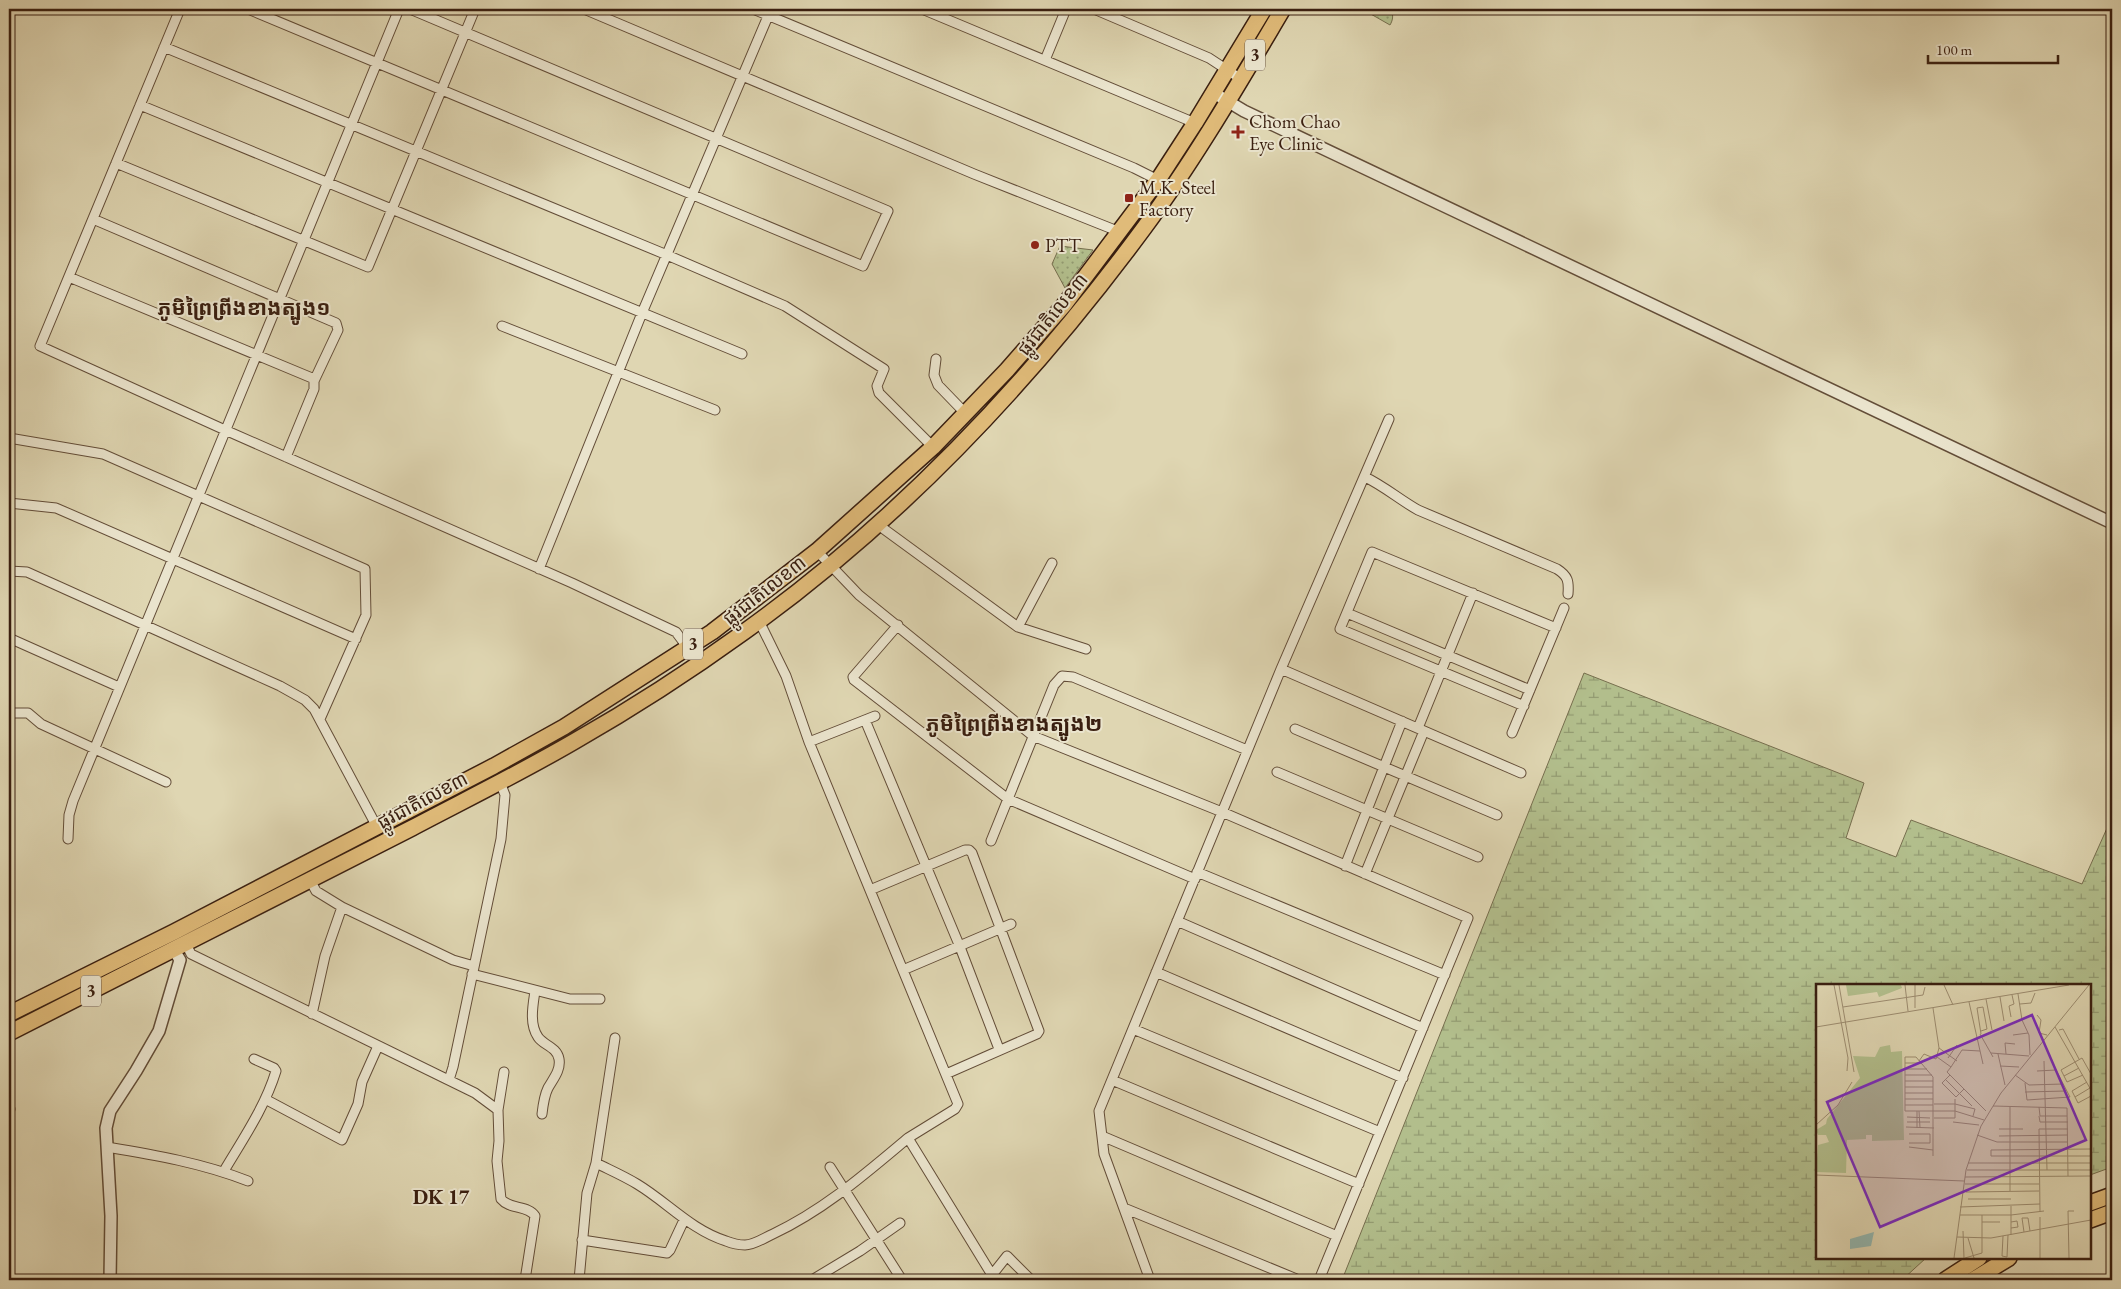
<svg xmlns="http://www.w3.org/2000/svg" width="2121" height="1289" font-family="'EB Garamond','Noto Sans Khmer',serif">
	<defs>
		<pattern id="grass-dots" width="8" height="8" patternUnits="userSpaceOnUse" patternTransform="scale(1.25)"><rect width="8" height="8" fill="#b2be8c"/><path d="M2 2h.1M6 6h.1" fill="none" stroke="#929a71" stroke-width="1.8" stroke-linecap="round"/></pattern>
		<pattern id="wetland-marsh" width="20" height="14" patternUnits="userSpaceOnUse" patternTransform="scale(1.25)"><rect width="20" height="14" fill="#b2be8c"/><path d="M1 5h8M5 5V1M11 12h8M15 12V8" fill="none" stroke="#929a71"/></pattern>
	</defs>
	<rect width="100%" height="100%" fill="#dfd6b2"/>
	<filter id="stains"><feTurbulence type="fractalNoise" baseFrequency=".004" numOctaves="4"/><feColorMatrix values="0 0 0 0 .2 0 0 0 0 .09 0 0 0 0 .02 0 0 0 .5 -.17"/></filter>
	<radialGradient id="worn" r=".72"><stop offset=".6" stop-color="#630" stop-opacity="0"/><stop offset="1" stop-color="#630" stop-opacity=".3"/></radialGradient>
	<path fill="url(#grass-dots)" stroke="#766e4e" d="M1362 9H1390C1394 14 1393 20 1390 25Z
		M1060 246 1093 250 1065 288 1052 264Z"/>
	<path fill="url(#wetland-marsh)" stroke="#766e4e" d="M1584 673 1864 783 1846 838 1896 857 1911 820 2082 884 2112 817V1167L2090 1175V985H1817V1258H1926L1902 1280H1342Z"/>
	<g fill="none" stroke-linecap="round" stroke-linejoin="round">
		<defs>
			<path id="minor" d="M180 9 40 346 225 430 572 583 676 632 688 648
				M248 9 863 266 888 211 410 9
				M584 9 974 174 1120 232
				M753 9 1134 168 1158 180
				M922 9 1195 123
				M1094 9 1209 58 1241 79
				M164 47 667 255 785 306 884 369 877 386 879 393 933 447
				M1045 60 1066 9
				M140 105 742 354
				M116 163 368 267 475 9
				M93 219 336 323 338 330 314 381
				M69 277 312 378 314 381V389L286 457
				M502 326 715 410
				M936 359 934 375 938 385 966 414
				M9 438 103 454 365 569 366 615 320 719
				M1365 477C1384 486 1400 500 1418 510L1557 569C1568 576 1569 581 1568 594
				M9 503 56 508 356 639
				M877 524 1018 627 1086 649
				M817 551 859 595 1033 736 1222 812 1468 918 1319 1280
				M539 569 642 313 771 9
				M9 571 27 572 280 686 305 700 314 709 377 827
				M1347 613 1530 690
				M759 621 786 676 809 742 958 1104 955 1109 908 1138 992 1275
				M898 625 853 677 854 680 1008 799 1195 879
				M1018 627 1052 563
				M9 638 119 687
				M1281 669 1521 773
				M1524 706 1340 629 1372 552 1556 628
				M9 713H28L41 724 166 782
				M865 720 960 947 999 1049
				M1418 728 1473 593
				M1295 729 1497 815
				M1512 733 1564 608
				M809 742 875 716
				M1277 772 1478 857
				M68 839 69 815 73 801 399 9
				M991 841 1054 685 1062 676 1073 677 1247 750
				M1345 866 1402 721
				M1197 872 1445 975
				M1365 874 1424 731
				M310 880 316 891 342 907 453 960 474 966
				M870 890 965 850H969L972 853 1039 1031 1037 1034 946 1074
				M1177 921 1423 1028
				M186 944 191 954 475 1093 498 1110
				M903 970 1011 924
				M1156 972 1403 1078
				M472 974 570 999H600
				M535 991C533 1005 529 1024 538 1037 543 1045 557 1047 559 1059 561 1070 553 1079 548 1088 544 1096 543 1105 542 1114
				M312 1014 325 956 342 907
				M1133 1029 1380 1132
				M504 1072 498 1110 499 1141 497 1161 501 1199C510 1210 528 1205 535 1216L525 1280
				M449 1080 453 1067 501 839 505 795 500 782
				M1112 1080 1359 1184
				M265 1099 342 1140 358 1104 362 1082 378 1046
				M9 1107 10 1109 9 1113
				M1102 1136 1337 1236
				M107 1147C155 1155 202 1163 248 1181
				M596 1163C610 1170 624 1176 637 1184 667 1202 691 1230 726 1241 731 1243 739 1245 745 1245 754 1245 764 1238 773 1234 824 1210 865 1174 908 1138
				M830 1167 902 1280
				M224 1171C243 1139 265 1107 276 1071L274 1068 254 1059
				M1124 1208 1299 1280
				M582 1240 667 1253 670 1250 684 1220
				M579 1280 587 1193 596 1163 615 1038
				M812 1280 860 1251 900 1223
				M988 1280 1007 1256 1031 1280
				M1150 1280 1104 1154 1099 1111 1281 669 1389 419"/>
			<path id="tertiary" d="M1214 93 1244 111 2112 523
				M110 1280 111 1216 106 1128 110 1111 136 1071 159 1031 180 960 174 950"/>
			<path id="primary" d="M2090 1203 2112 1195
				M2090 1220 2112 1212
				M1945 1280 1979 1258
				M1973 1280 2009 1258"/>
			<path id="trunk" d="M9 1014 174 932 494 766 564 727 712 632 817 551 933 447 1007 370 1064 305 1158 180 1195 123 1264 9
				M9 1033C143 964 278 897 412 828 467 799 522 772 575 741 633 708 690 671 744 632 899 521 1031 381 1144 228 1195 159 1239 83 1283 9"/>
		</defs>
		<use href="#minor" stroke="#634d38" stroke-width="11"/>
		<use href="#tertiary" stroke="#634d38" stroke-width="14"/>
		<use href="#primary" stroke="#3a1f10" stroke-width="18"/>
		<use href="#trunk" stroke="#3a1f10" stroke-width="18"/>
		<use href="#minor" stroke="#eae4cd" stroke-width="9"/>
		<use href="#tertiary" stroke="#eae4cd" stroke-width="11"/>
		<use href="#primary" stroke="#e0bb79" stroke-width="15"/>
		<use href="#trunk" stroke="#e0bb79" stroke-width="15"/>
	</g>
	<g fill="#8f2418" stroke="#eae4cd" stroke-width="2">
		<path d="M1235.5 124.5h5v5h5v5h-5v5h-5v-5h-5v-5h5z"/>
		<rect x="1124" y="193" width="10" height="10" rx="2.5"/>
		<circle cx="1035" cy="245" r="5"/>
	</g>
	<g text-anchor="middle" stroke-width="4" stroke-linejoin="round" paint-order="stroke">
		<g fill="#eae4cd" stroke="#6f5a49" stroke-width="1">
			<rect x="1245" y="39.5" width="20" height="31" rx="4"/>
			<rect x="683" y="628.5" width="20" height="31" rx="4"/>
			<rect x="81" y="975.5" width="20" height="31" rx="4"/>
		</g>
		<g font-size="18" font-weight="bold" fill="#3a1f10">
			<text x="1255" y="61">3</text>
			<text x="693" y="650">3</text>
			<text x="91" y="997">3</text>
		</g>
		<g font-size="19" fill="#3a1f10" stroke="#eae4cd" text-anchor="start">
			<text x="1249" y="128">Chom Chao<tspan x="1249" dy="22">Eye Clinic</tspan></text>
			<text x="1139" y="194">M.K. Steel<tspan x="1139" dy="22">Factory</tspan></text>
			<text x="1045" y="252">PTT</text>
		</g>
		<g font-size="19" fill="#3a1f10" stroke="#eae4cd">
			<text transform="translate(1052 314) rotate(-51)" y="7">ផ្លូវជាតិលេខ៣</text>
			<text transform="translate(764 590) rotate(-38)" y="7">ផ្លូវជាតិលេខ៣</text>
			<text transform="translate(422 800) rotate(-28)" y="7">ផ្លូវជាតិលេខ៣</text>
		</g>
		<g font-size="20" font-weight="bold" fill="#3a1f10" stroke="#eae4cd">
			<text x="441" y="1204">DK 17</text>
		</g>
		<g font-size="21" font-weight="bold" fill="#3a1f10" stroke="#eae4cd">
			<text x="244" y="315">ភូមិព្រៃព្រីងខាងត្បូង១</text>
			<text x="1014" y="731">ភូមិព្រៃព្រីងខាងត្បូង២</text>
		</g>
	</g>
	<g transform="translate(1816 984)">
		<rect width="275" height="275" fill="#dfd6b2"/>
		<path d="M30 1H85L86 4 63 13 61 8 32 12Z" fill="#b2be8c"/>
		<path d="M74 61 75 68 86 67 88 156 56 157V151H50V155L31 156 30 189 0 188 2 161 13 158 10 151H2L0 146 10 140 11 135 44 94 37 72 59 73 64 63Z" fill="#b2be8c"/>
		<path d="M58 248 55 262 34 265V255Z" fill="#94b8b1"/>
		<path fill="none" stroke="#9d8d71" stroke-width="1" d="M18 1 32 74 31 87M23 1 38 88M89 1 92 27M99 1V24M128 1 137 21M202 10 206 36 213 51 214 71M184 13 188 37M170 15 176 46M153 18 167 80M204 20 215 19 219 9M27 23 107 11 109 3M117 24 123 64 141 77M221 31 225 36 223 49 231 51M195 33 193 22 198 20 196 11M0 43 253 1M239 43 275 106M243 46 247 45 263 75M165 47 171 45 167 23 161 24 165 50M164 50 177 73M197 51 212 49M175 69 213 72M182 70 189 101M190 70 189 59 199 60M121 73 135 83 131 88 170 127M132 74 141 61M103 77 108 70 120 75 123 64M228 77 231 186M89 79V73H100L117 93V172M105 79H89V127H139L168 136M184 82 203 83M135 83 146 66 164 67M89 85H111M89 91H116M134 91 126 99 140 113 148 105M199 91 213 101 247 100M267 91 251 98 245 86 266 74 275 90M248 92 263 84M129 95 156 122M89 97H117M271 98 256 107 262 119 275 112M209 99 211 116 254 113 240 86 221 87M89 103H117M209 108 250 107M89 109H117M259 113 274 104M89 115H117M118 120H139L159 125 157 132M89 121H117M177 122 251 124 252 192M194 123V207M223 123 224 132H251M101 127V144M103 127 104 144M223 132 224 138H252M91 133 114 134M118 134H139V115M91 138H114M137 138 163 141M0 141 22 121 36 98M90 143 118 144M183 145H207M93 150H114V159H93M161 151 181 158H252M183 152 252 151M93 163 117 166M275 165 175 166V172H275M152 179H275M151 186H275M0 191 148 197M149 193 275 192M149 200H223M150 208 223 207M152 215H195M195 222V251M144 223 224 220M224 228 223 145H252M144 231H195L228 227M224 233V274M166 238H184M195 238 201 237 202 243 195 244M147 247 148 274M208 248 206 234H212L214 247M187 252 186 272 191 273 192 251M141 253 175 254 275 236M152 254 158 274M166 254V231M138 274 150 186 165 142 185 109 273 1M149 274 166 269V254M253 274 252 227H258"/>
		<path fill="#7b2cbf" fill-opacity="0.15" stroke="#7b2cbf" stroke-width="2.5" d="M216 31 270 156 64 243 11 118Z"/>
		<rect width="275" height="275" fill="none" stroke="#3a1f10" stroke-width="2.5"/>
	</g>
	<rect width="2121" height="1289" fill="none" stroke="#dfd6b2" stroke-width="30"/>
	<rect x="10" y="10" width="2101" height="1269" fill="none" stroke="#3a1f10" stroke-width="2.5"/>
	<rect x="15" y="15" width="2091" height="1259" fill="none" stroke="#3a1f10"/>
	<path d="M1928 55v8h130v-8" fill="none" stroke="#3a1f10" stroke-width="2.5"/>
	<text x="1936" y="55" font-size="15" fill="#3a1f10" stroke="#eae4cd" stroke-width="4" paint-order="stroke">100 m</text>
	<rect width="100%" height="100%" filter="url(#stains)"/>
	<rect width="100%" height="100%" fill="url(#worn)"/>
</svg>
